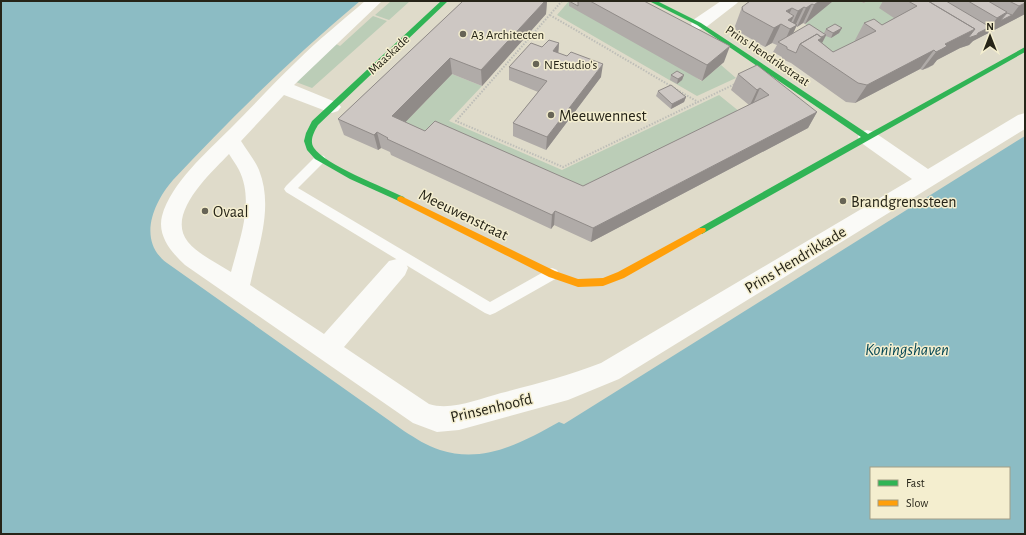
<svg xmlns="http://www.w3.org/2000/svg" width="1026" height="535" font-family="'Alegreya Sans',sans-serif">
	<rect width="100%" height="100%" fill="#dfdbca"/>
	<path fill="#bbcdb7" d="M387 1H410L389 20 375 15 390 2Z
		M569 1H592L701 81 721 65 736 78 697 96 557 15Z
		M832 1H859L864 3 867 1H891L905 25 854 42 828 68 812 29 805 24Z
		M373 16 387 21 312 88 296 82 336 44 340 46Z
		M452 74 482 86 449 121 562 170 719 95 740 112 581 200 396 132Z"/>
	<path fill="#8cbcc4" fill-rule="evenodd" d="M1 1H360C294 56 232 117 173 180 153 203 137 241 167 263L404 431C415 438 427 446 440 450 484 464 521 443 559 422L564 424 1025 136V534H1ZM871 468H1009V518H871Z"/>
	<g fill="none" stroke-linecap="round" stroke-linejoin="round">
		<path stroke="#bebeb8" stroke-width="2" stroke-dasharray="1.5 1.5" stroke-linecap="butt" d="M562 1 456 121 563 167 737 83
			M550 15 698 102"/>
		<path fill="#fafaf7" fill-rule="evenodd" d="M320 155 324 156 326 159 324 162 298 188 490 302 547 270 552 268 557 270 559 274 557 278 495 313 490 315 485 313 286 192 284 189 286 186 316 156Z"/>
		<path fill="#fafaf7" fill-rule="evenodd" d="M365 1H382L294 85 338 103 341 107 338 111 332 113 326 111 284 95 241 141C247 151 255 160 259 170 274 208 258 247 250 285L324 334 389 261 397 259 405 261 408 268 405 275 344 347 429 404C451 411 479 399 501 393 536 384 568 376 601 363L912 179 860 142 858 137 860 132 867 130 874 132 928 169 1018 115 1025 113V129L619 379 568 400 459 430 437 432 413 423 185 265C172 253 157 236 162 216 171 183 207 152 231 128 253 106 274 83 297 61 318 40 342 21 365 1ZM229 154C232 159 236 164 239 170 255 202 239 241 231 272 217 263 199 255 188 242 165 214 211 173 229 154Z
			M721 1H739L736 4 705 28 699 29 693 28 691 24 693 20Z"/>
		<path fill="#30b455" fill-rule="evenodd" d="M441 1H448L318 125C314 132 309 141 314 148 324 164 385 188 404 197L405 199 404 201 401 202 350 179 315 159 307 150 304 141 306 133 312 121Z
			M649 1H657L701 23 868 134 1025 47V52L702 234 699 232 698 230 699 228 861 137 697 25Z"/>
		<path fill="#ff9f0a" fill-rule="evenodd" d="M401 196 555 271 578 279 603 278 618 272 699 228H705L706 230 705 232 624 278 603 286 578 287 549 277 398 201 397 199 398 197Z"/>
	</g>
	<path fill="#b0aba8" d="M463 1H547L546 14 482 86 452 74 405 122 425 131 583 186 749 105 731 90 738 74 817 112 808 128 591 242 554 225 551 229 391 155 390 152 381 148 378 150 344 135 338 119Z
		M569 1H644L724 62 702 81 569 6Z
		M833 1 805 24 803 23 797 27 796 26 793 34 824 33 826 29 842 28 839 33 831 38 826 36 822 43 833 52 854 42 864 23 882 25 894 18 879 8 883 1H1025V14L973 41 969 45 960 48 937 60 933 65 928 68 922 70 920 69 855 103 846 102 791 63 782 59V57L773 52 777 45 772 43 765 47 736 30 735 26 742 7Z
		M859 1H867L864 3Z
		M559 43 558 53 601 77 546 150 513 136V123L538 92 509 80V67L542 47Z
		M671 75H684L682 80 677 84 670 80Z
		M658 91 686 97 684 102 671 109 656 96Z"/>
	<path fill="#908b88" d="M545 1H547L546 14 482 86 481 70Z
		M819 1H833L805 24 814 5Z
		M1025 3V14L973 41 969 45 960 48 968 38 990 27 997 18 1007 12 1000 21 1012 15 1019 6Z
		M812 4 803 23 797 27 806 8Z
		M804 7 795 26 797 25 788 44 783 45 798 11Z
		M792 8 784 25 781 24 772 43 765 47 774 28 786 11Z
		M794 16 788 28V20Z
		M842 28 839 33 831 38 833 33Z
		M975 29 960 48 937 60 933 65 922 70 936 52 945 44Z
		M826 35 821 45 805 47Z
		M559 43 558 57 553 51Z
		M730 46 724 62 702 81 707 65Z
		M934 50 920 69 855 103 867 85Z
		M450 58 452 74 396 132 392 116Z
		M603 64 601 77 546 150 547 137Z
		M684 75 682 80 677 84 678 79Z
		M760 88 753 104 750 105 757 90Z
		M686 97 684 102 671 109 672 104Z
		M817 112 808 128 591 242 593 228Z
		M377 132 381 148 378 150 374 135Z
		M555 211 554 225 551 229 552 215Z"/>
	<path fill="#cdc7c3" stroke="#908b88" d="M463 1H545L481 70 450 58 392 116 425 131 435 121 583 186 769 95 760 88 757 90 738 74 757 65 817 112 593 228 555 211 552 215 387 139 388 138 377 132 374 135 338 119Z
		M569 1H578V6Z
		M590 1H644L730 46 707 65Z
		M750 1H819L814 5 812 4 806 8 804 7 798 11 792 8 786 11 794 16 788 20 797 25 790 29 781 24 774 28 743 11 742 7Z
		M908 1H928L975 29 945 44 947 46 942 49 936 52 934 50 867 85 858 83 800 44 817 34 822 38 818 40 833 52 876 31 864 23 874 19 882 25 917 6Z
		M928 1H946L990 27 978 33 977 35 968 38 975 29Z
		M968 1H988L1007 12 997 18Z
		M1009 1H1025V3L1019 6Z
		M1007 13 1012 15 1000 21Z
		M809 24 826 35 821 37 817 34 800 44 796 53 787 49V47L778 42Z
		M835 24 842 28 833 33 826 29Z
		M549 40 559 43 553 51 567 56 571 52 603 64 547 137 513 123 547 81 509 67 531 43 542 47Z
		M677 71 684 75 678 79 671 75Z
		M671 85 686 97 672 104 658 91Z"/>
	<g fill="#676456" stroke="#f4eecf" stroke-width="1.5">
		<circle cx="463" cy="34" r="4"/>
		<circle cx="536" cy="64" r="4"/>
		<circle cx="551" cy="115" r="4"/>
		<circle cx="843" cy="201" r="4"/>
		<circle cx="205" cy="211" r="4"/>
	</g>
	<g text-anchor="middle" stroke-width="3" stroke-linejoin="round" paint-order="stroke">
		<g font-size="13" fill="#262418" stroke="#f4eecf" text-anchor="start">
			<text x="471" y="39">A3 Architecten</text>
			<text x="544" y="69">NEstudio's</text>
		</g>
		<g font-size="13" fill="#262418" stroke="#f4eecf">
			<text transform="translate(388 54) rotate(-43)" y="5">Maaskade</text>
			<text transform="translate(768 55) rotate(34)" y="5">Prins Hendrikstraat</text>
		</g>
		<g font-size="16" fill="#262418" stroke="#f4eecf" text-anchor="start">
			<text x="559" y="121">Meeuwennest</text>
			<text x="851" y="207">Brandgrenssteen</text>
			<text x="213" y="217">Ovaal</text>
		</g>
		<g font-size="16" fill="#262418" stroke="#f4eecf">
			<text transform="translate(464 214) rotate(26)" y="6">Meeuwenstraat</text>
			<text transform="translate(795 259) rotate(-31)" y="6">Prins Hendrikkade</text>
			<text transform="translate(491 407) rotate(-13)" y="6">Prinsenhoofd</text>
		</g>
		<g font-size="17" font-style="italic" fill="#064855" stroke="#f4eecf">
			<text x="907" y="355">Koningshaven</text>
		</g>
	</g>
	<rect width="1026" height="535" fill="none" stroke="#262418" stroke-width="4"/>
	<rect x="870" y="467" width="140" height="52" fill="#f4eecf" stroke="#a29d86"/>
	<rect x="878" y="480" width="20" height="6" fill="#30b455" stroke="#a29d86"/>
	<text x="906" y="487" font-size="12" fill="#262418">Fast</text>
	<rect x="878" y="500" width="20" height="6" fill="#ff9f0a" stroke="#a29d86"/>
	<text x="906" y="507" font-size="12" fill="#262418">Slow</text>
	<g transform="translate(990 36)" stroke="#f4eecf" stroke-width="3" paint-order="stroke">
	<path d="M0-3L7 15L0 10L-7 15Z" fill="#262418"/>
	<text y="-6" font-size="11" font-weight="bold" text-anchor="middle" fill="#262418">N</text>
	</g>
</svg>
